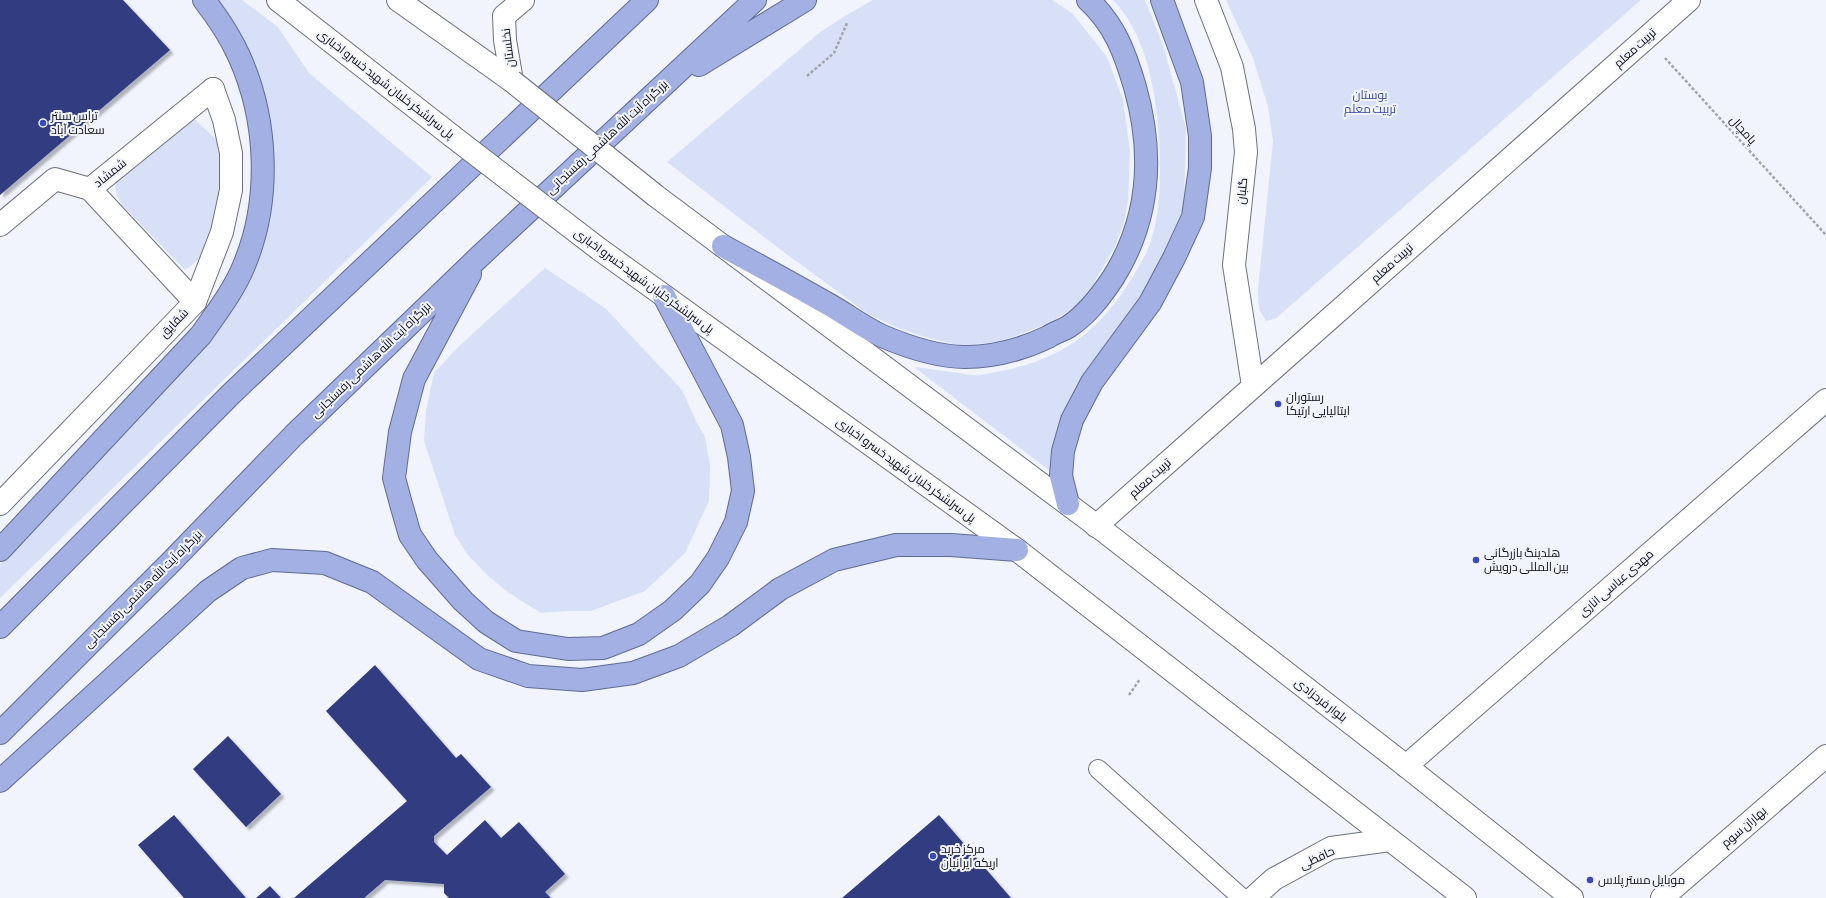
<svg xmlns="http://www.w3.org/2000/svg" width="1826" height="898" font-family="'Asap Condensed',Cairo,sans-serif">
	<defs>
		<filter id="shadow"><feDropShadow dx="3.5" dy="3.5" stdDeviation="1" flood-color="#0004"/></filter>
	</defs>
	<rect width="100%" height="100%" fill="#f1f4fd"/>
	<path fill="#d8e0f8" d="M216 0H242L278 27 309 73 432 177 0 598V564L18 543 207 344 272 175Z
		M873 0H1052L1072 13 1107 57 1123 100 1130 152 1128 201 1124 222 1115 246 1091 288 1075 307 1049 323 1000 342 958 345 925 337 898 328 868 314 773 244 667 162 819 33 843 17Z
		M1113 0H1145L1163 45 1186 128 1184 207 1173 237 1138 300 1095 360 1070 402 1058 427 1050 471 914 367C929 369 944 371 959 373 965 374 973 376 980 375 989 374 998 371 1007 370 1065 357 1101 329 1132 278 1140 265 1148 252 1152 237 1162 202 1161 162 1158 126 1154 82 1144 32 1113 0Z
		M1226 0H1641L1275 319 1266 321 1259 309 1258 289 1273 141 1268 107 1253 58Z
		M191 116 218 141C223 174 219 206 208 238 206 245 203 255 198 260 194 264 189 267 185 270L122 205 116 193 115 181Z
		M545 268 605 308 682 390 696 421 705 437 710 465 709 501 685 553 645 591 591 611H568L541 613 509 593 487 575 468 555 455 535 424 441 426 410 434 373 456 349Z"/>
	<path fill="#303d81" filter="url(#shadow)" d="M0 0H123L170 50 0 195Z
		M375 665 456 758 461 754 491 787 434 836V842L447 855 485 820 501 838 519 822 565 874 545 892 551 898H449L444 893V884L385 880 364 898H294L407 801 326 711Z
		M228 736 281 794 246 827 193 769Z
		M174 815 246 898H184L138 845Z
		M939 815 1011 898H842Z
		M270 886 281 898H256Z"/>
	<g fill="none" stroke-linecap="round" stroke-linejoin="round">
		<defs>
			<path id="service" d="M1098 769 1242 898"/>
			<path id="minor" d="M1206 0 1232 67 1244 129 1246 152 1234 265 1253 386
				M512 81 505 40 504 16 523 0
				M90 189 213 89
				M90 189 195 302
				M0 225 55 179 90 189
				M1096 526 1689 0
				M1662 898 1826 756"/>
			<path id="tertiary" d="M0 504 195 302 222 232 231 190V153L224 120 213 89
				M1406 766 1826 400
				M1253 898 1274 879 1331 848 1390 840"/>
			<path id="secondary" d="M278 0 452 136
				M398 0 512 81
				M656 196 1105 532 1406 766 1572 898
				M599 249 1017 550 1465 898"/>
			<path id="trunk" d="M699 65 805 0
				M723 246C758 265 793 284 828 304 846 314 863 327 882 336 908 347 937 357 965 357 993 357 1023 349 1048 337 1054 333 1061 331 1068 327 1087 315 1101 296 1113 278 1150 219 1154 154 1135 87 1125 53 1115 25 1088 0
				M470 274 414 379 400 432 394 478 401 504 410 535 427 560 463 601 486 622 516 641 568 649 603 648 639 634 673 610 700 584 718 558 736 522 743 491 739 457 732 425 664 296
				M1068 504 1061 476 1063 451 1072 420 1092 382 1150 303 1174 258 1193 217 1200 168V136L1192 82 1162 0
				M0 550 201 335C217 312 235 289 245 263 271 199 268 120 239 56 230 36 218 18 204 0
				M0 627 231 394 647 0
				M0 733 171 562 294 435 479 257 755 0
				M0 781 208 591 242 568 272 560 325 563 372 582 479 659 528 676 582 680 633 673 679 656 730 626 780 589 834 560 896 545H951L1017 550"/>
		</defs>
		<use href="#service" stroke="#6c707d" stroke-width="20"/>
		<use href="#minor" stroke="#6c707d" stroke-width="24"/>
		<use href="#tertiary" stroke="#6c707d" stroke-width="24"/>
		<use href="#secondary" stroke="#6c707d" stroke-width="24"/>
		<use href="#trunk" stroke="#5f6b95" stroke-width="24"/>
		<path stroke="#a2a4ac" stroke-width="2.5" stroke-dasharray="3 2" stroke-linecap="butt" d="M1665 58 1826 235
			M807 76 834 53 847 23
			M1129 695 1140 679"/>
		<use href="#service" stroke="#fff" stroke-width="18"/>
		<use href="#minor" stroke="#fff" stroke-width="22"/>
		<use href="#tertiary" stroke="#fff" stroke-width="22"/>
		<use href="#secondary" stroke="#fff" stroke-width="22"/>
		<use href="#trunk" stroke="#a2b0e3" stroke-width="22"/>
		<defs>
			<path id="secondary-bridge" d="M512 81 656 196
				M452 136 599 249"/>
		</defs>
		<use href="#secondary-bridge" stroke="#6c707d" stroke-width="24" stroke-linecap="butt"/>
		<use href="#secondary-bridge" stroke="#fff" stroke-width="22"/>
	</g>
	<g fill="#3949bc" stroke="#f1f4fd" stroke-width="1.5">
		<circle cx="43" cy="123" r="4"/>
		<circle cx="1278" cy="404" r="4"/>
		<circle cx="1476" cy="560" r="4"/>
		<circle cx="933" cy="856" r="4"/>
		<circle cx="1590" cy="880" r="4"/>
	</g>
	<g text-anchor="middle" stroke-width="4" stroke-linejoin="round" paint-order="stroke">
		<g font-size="12" fill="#0c0d12" stroke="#f1f4fd">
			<text transform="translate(508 48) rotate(-97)" y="4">نخلستان</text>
			<text transform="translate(1635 48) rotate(-42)" y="4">تربیت معلم</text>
			<text transform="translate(386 84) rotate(38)" y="4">پل سرلشکر خلبان شهید خسرو اخباری</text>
			<text transform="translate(1743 130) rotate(48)" y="4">پامچال</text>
			<text transform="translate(607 137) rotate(-43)" y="4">بزرگراه آیت الله هاشمی رفسنجانی</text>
			<text transform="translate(110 173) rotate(-39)" y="4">شمشاد</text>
			<text transform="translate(1242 191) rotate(-84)" y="4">گلبان</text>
			<text transform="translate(1392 263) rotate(-42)" y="4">تربیت معلم</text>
			<text transform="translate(644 281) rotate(36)" y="4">پل سرلشکر خلبان شهید خسرو اخباری</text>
			<text transform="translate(174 323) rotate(-46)" y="4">شقایق</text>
			<text transform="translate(371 360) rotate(-44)" y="4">بزرگراه آیت الله هاشمی رفسنجانی</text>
			<text transform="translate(906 470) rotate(36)" y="4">پل سرلشکر خلبان شهید خسرو اخباری</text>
			<text transform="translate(1150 478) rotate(-42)" y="4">تربیت معلم</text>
			<text transform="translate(1616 583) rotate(-41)" y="4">مهدی عباسی اناری</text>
			<text transform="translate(143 589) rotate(-45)" y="4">بزرگراه آیت الله هاشمی رفسنجانی</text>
			<text transform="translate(1321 700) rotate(38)" y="4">بلوار فرحزادی</text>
			<text transform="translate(1744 827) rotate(-41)" y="4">بهاران سوم</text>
			<text transform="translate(1317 858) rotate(-25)" y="4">حافظی</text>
		</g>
		<g font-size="12" fill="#3848a1" stroke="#f1f4fd">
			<text x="1370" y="99">بوستان<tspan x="1370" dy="14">تربیت معلم</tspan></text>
		</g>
		<g font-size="12" fill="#0c0d12" stroke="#f1f4fd" text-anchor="start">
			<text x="51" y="120">تراس سنتر<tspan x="51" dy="14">سعادت آباد</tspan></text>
			<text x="1286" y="401">رستوران<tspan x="1286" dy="14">ایتالیایی ارتیکا</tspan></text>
			<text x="1484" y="557">هلدینگ بازرگانی<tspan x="1484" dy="14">بین المللی درویش</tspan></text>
			<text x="941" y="853">مرکز خرید<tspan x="941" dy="14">اریکه ایرانیان</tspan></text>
			<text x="1598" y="884">موبایل مستر پلاس</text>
		</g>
	</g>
</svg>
